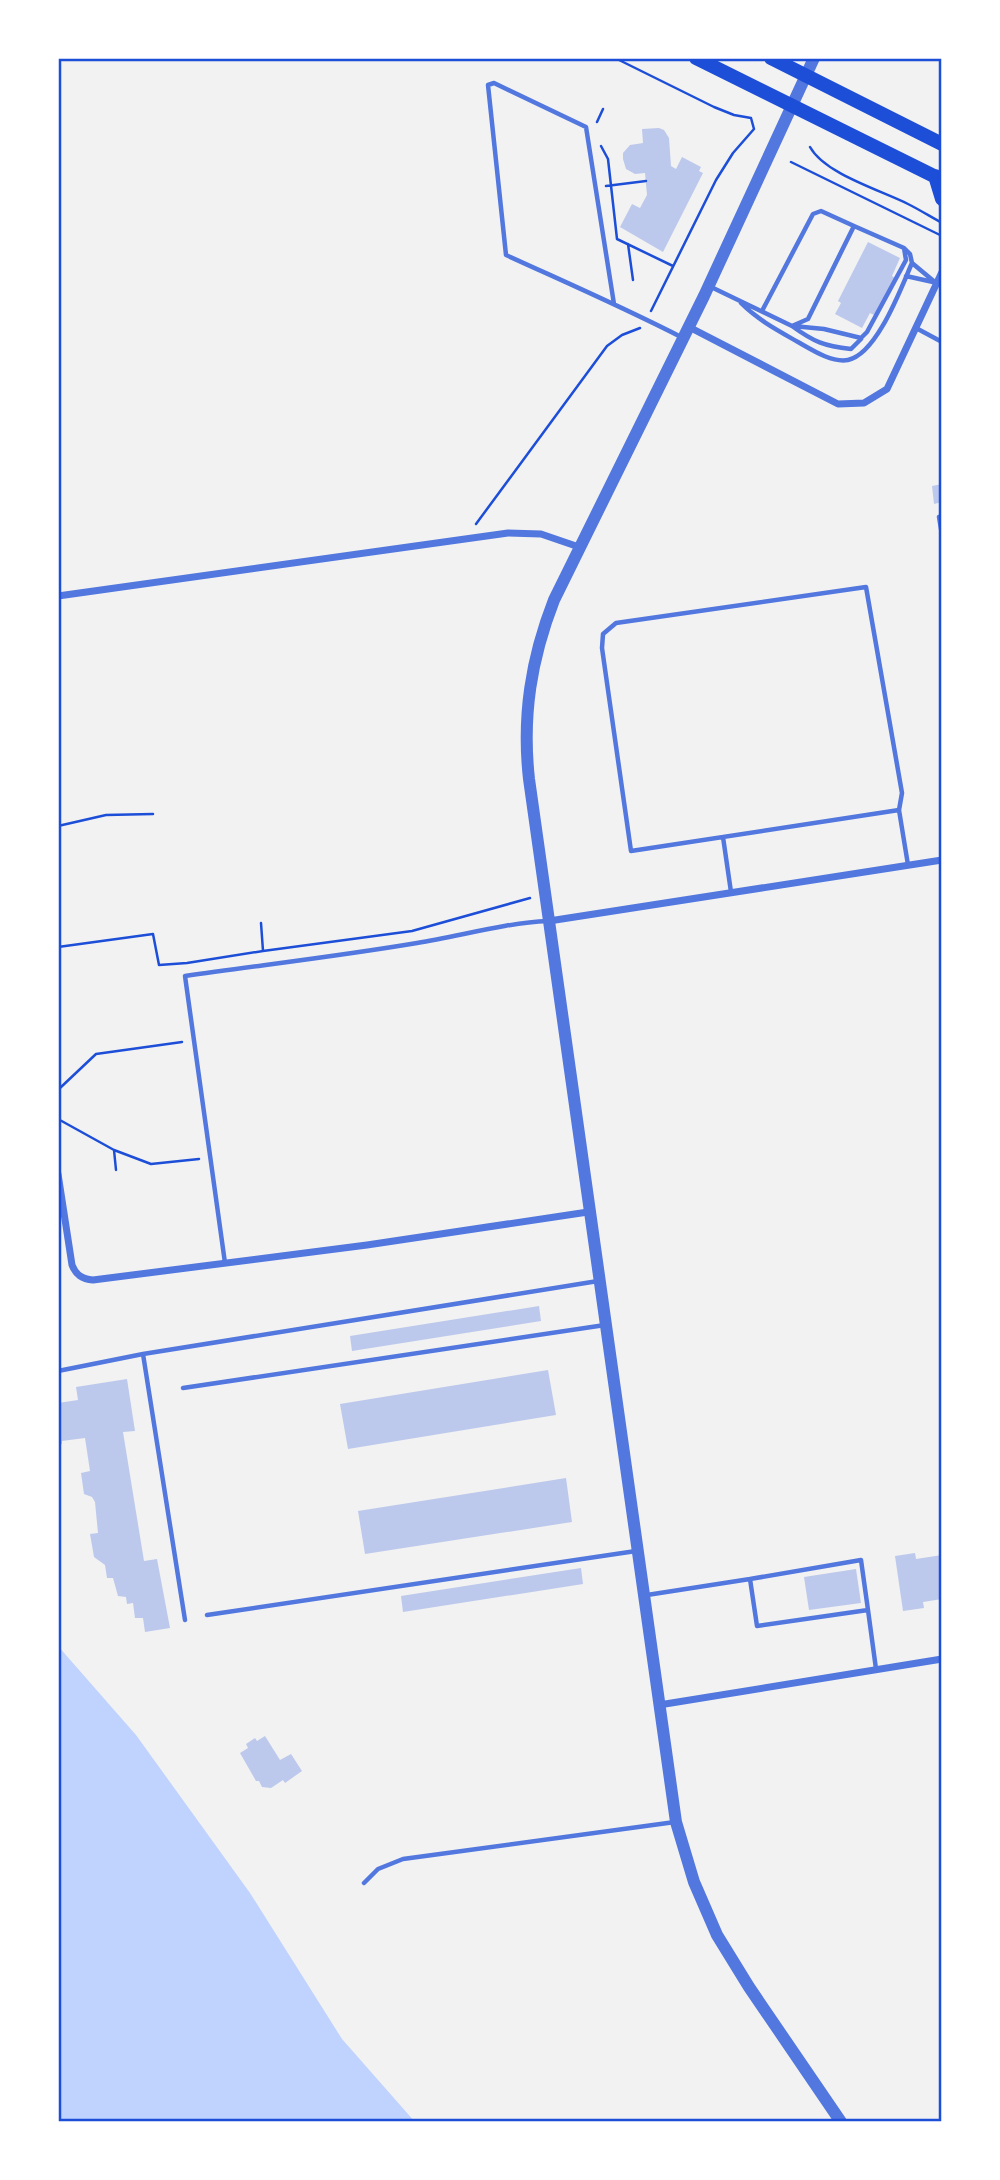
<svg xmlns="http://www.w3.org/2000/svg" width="1000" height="2180" font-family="Quicksand,sans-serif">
	<rect width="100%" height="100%" fill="#f2f2f2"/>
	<path fill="#bfd3fe" d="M58 1646 136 1735 250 1893 342 2039 415 2122H58Z"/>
	<path fill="#bdc9ec" d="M659 128 664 130 669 138 671 166 676 169 682 157 701 167 699 171 703 173 663 252 620 227 632 204 640 208 647 195 645 173 635 174 626 169 623 159V153L630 145 643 143 642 129Z
		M868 242 900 258 892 276 895 278 876 316 870 313 862 328 835 314 841 303 838 301Z
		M942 484V502L934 504 932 486Z
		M539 1306 541 1321 352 1351 350 1336Z
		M548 1370 556 1415 348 1449 340 1404Z
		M127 1379 135 1431 123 1432 144 1561 157 1559 170 1628 145 1632 143 1618H135L133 1603 127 1604 126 1597 118 1596 113 1578H107L105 1565 94 1557 90 1534 98 1533 95 1502 92 1497 84 1494 81 1473 90 1471 85 1438 62 1441V1444L58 1445V1403L78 1400 76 1387Z
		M566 1478 572 1522 365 1554 358 1511Z
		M915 1553 916 1559 942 1555V1599L923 1602 924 1608 903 1611 895 1556Z
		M581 1568 583 1584 403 1612 401 1596Z
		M856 1569 861 1603 809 1610 804 1577Z
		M265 1736 280 1760 291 1754 302 1771 285 1783 283 1780 271 1788 262 1787 259 1781H256L240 1753 248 1748 246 1744 255 1738 257 1741Z"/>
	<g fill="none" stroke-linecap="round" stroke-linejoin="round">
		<path stroke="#1d4ed8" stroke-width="2.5" d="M615 58 714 107 734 115 751 118 754 129 733 153 716 180 651 311
			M597 122 603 109
			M601 146 608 159 617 239 673 266
			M810 147C825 174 880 190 908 204 920 210 931 217 942 223
			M791 162 942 236
			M606 186 646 181
			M628 244 633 280
			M476 524 607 346 622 335 640 328
			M58 826 106 815 153 814
			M58 947 153 934 159 965 187 963 263 951 261 923
			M263 951 412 931 530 898
			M58 1095 60 1088 96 1054 182 1042
			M58 1119 114 1150 116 1170
			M114 1150 151 1164 199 1159"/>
		<path stroke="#5277de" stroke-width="4.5" d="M912 263 936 283
			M906 276 933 282
			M709 286 792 326 808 319 854 226 821 211 813 214 762 311
			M741 303C758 320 777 330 798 342 812 350 832 363 848 360 877 354 901 288 912 263L910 254 904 248 854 226
			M614 304 586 127 494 83 488 85 506 255C565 282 625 308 683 338
			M792 326C814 342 824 346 851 349L861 339
			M793 326 824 329 861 338 867 332 906 260 904 248
			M916 328 942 342
			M942 516 939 517 942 535
			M899 810 631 851 602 648 603 634 616 623 866 587 902 793 899 810 908 865
			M723 837 731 892
			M225 1263 185 976C262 965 340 956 417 943 461 936 504 923 548 921
			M143 1354 185 1620
			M58 1371 143 1354 598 1281
			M183 1388 605 1325
			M750 1579 861 1560 868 1610
			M647 1595 750 1579 757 1626 868 1610 876 1669
			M207 1615 636 1551
			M364 1883 378 1869 403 1859 675 1822"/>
		<path stroke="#5277de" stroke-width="7" d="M689 327 838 404 864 403 887 389 942 272
			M58 596 508 533 541 534 579 547
			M549 921 942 860
			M58 1174 72 1265C76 1275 82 1279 93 1280L367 1245 588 1212
			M659 1705 942 1659"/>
		<path stroke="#5277de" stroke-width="12" d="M814 58 704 296 554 600C531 659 522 716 529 779L676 1822 694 1882 717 1935 749 1987 841 2122"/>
		<path stroke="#1d4ed8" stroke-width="14" d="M696 58 942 180
			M771 58 942 144
			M935 176 942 199"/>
	</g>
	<rect width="1000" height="2180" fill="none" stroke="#ffffff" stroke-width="119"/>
	<rect x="60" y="60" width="880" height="2060" fill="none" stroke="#1d4ed8" stroke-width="2.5"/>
</svg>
